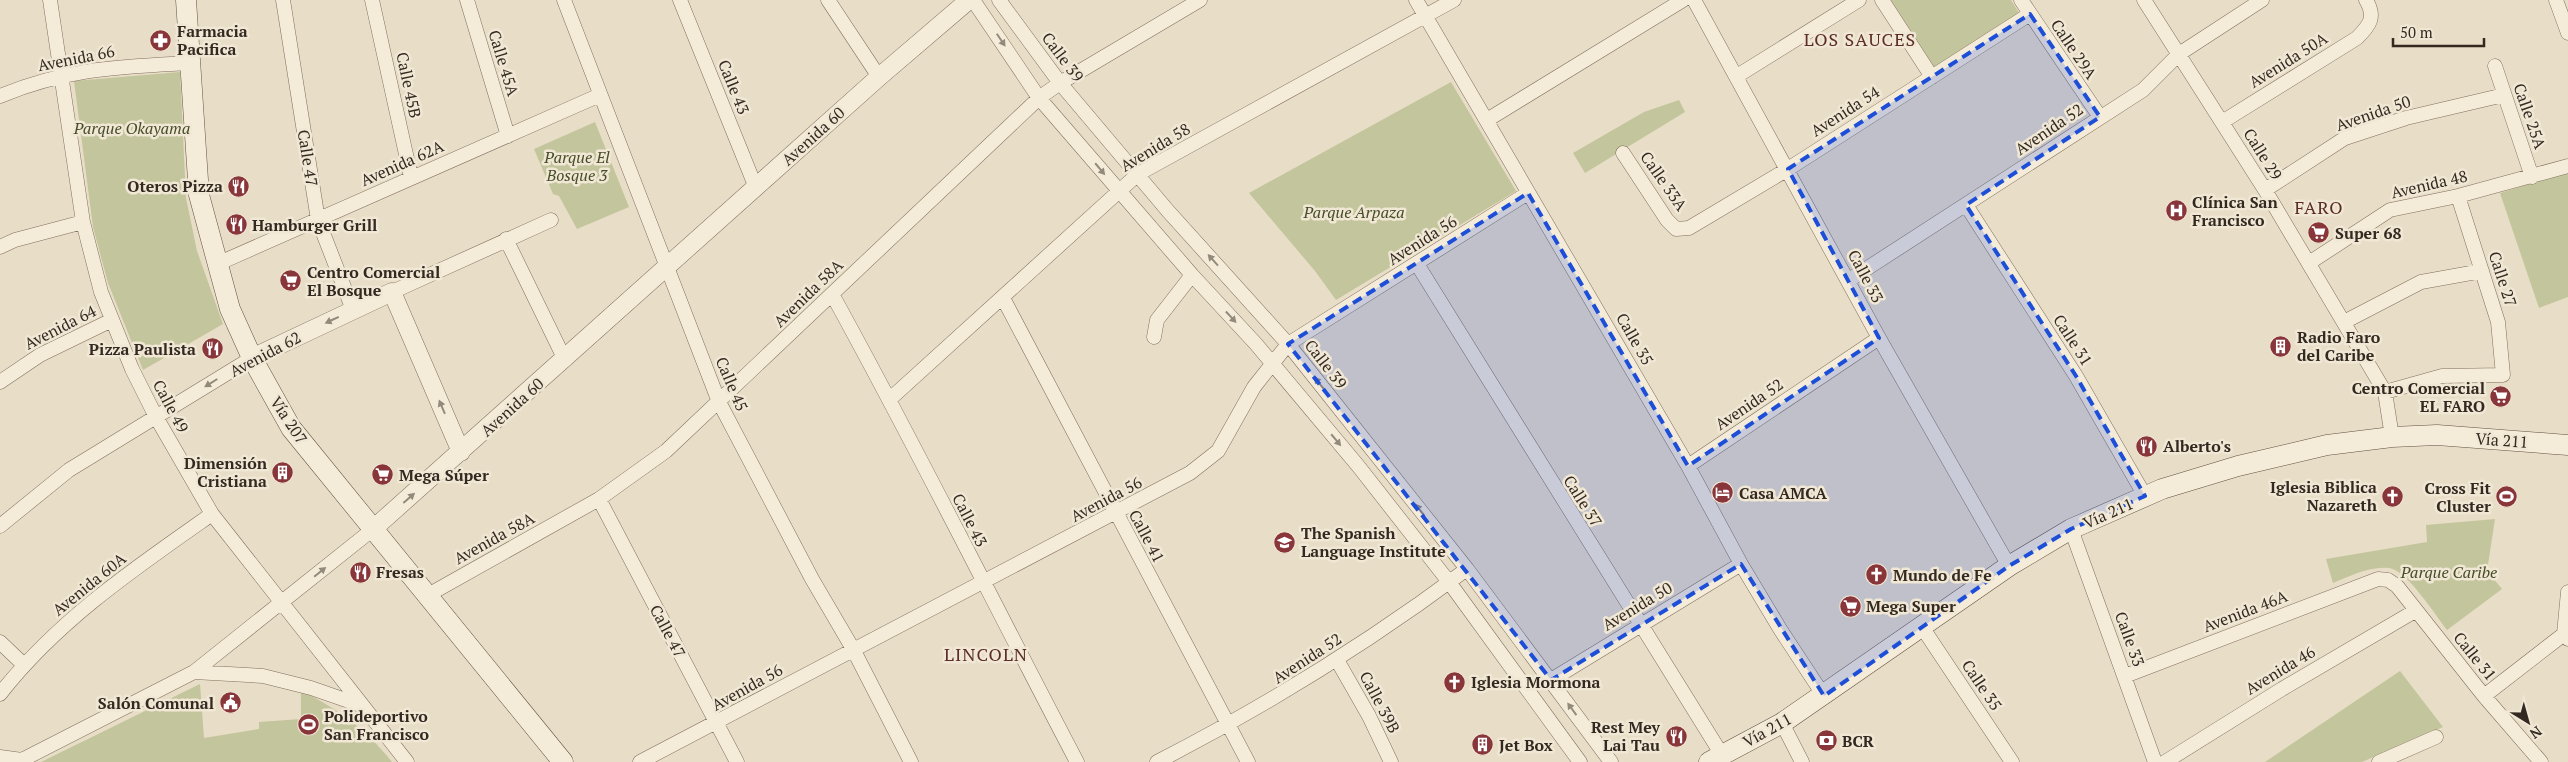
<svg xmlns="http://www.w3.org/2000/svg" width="2568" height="762" font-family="'PT Serif',serif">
	<rect width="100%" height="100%" fill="#e8ddc6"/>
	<path fill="#c3c59c" d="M1891 0H2011L2019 13 1935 68Z
		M180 72 186 198 197 251 223 324 143 370 108 283 93 227 74 81Z
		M1451 82 1516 191 1336 300 1315 271 1249 193Z
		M1679 100 1685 112 1585 173 1573 153 1644 112Z
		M595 122 629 207 577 229 559 196 553 194 534 149Z
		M2568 172V297L2539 308 2500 193Z
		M2495 519 2487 571 2502 589 2447 630C2436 616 2406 569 2389 568 2369 566 2350 576 2333 583L2326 559 2427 542 2426 525Z
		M2400 671 2443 727 2362 762H2265Z
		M200 684 204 738 259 729V722L301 719V691C337 708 367 730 392 762H41Z"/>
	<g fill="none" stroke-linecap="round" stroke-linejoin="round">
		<defs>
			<path id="minor" d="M50 0 83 222 101 292 132 369 156 417 212 514 407 762
				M283 0 318 220 353 310
				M372 0 411 177
				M467 0 508 136
				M564 0 719 402 812 579 853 649 911 762
				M680 0 756 188
				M828 0 879 77
				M973 0 1039 98 1192 275 1256 344 1359 467 1449 582 1580 762
				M999 0 1060 83 1168 211 1288 344 1467 569 1611 762
				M1416 0 1688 466 1741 564 1780 629 1824 696
				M1694 0 1879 338 2009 566
				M1882 0 1932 77
				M2021 0 2100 117
				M2144 0 2265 190 2385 392 2392 437
				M2556 0 2568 33
				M2495 66 2532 177
				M1737 76 1859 0
				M0 96C68 68 118 67 190 63
				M1487 120 1683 0
				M2222 122 2357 38C2370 25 2376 17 2366 0
				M1623 153 1667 220 1676 229 1689 228 1788 169 2030 14
				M2265 190 2345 138 2406 118 2504 95
				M1966 205 2076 376 2145 496
				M506 239 565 360
				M0 247 15 240 83 222
				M2309 263 2390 210 2458 196 2568 166
				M217 264 600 95
				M1417 264 1722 755
				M1849 280 2143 90 2179 54 2262 0
				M392 292 551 220
				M832 294C917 448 995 606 1077 762
				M1003 298 1248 762
				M2344 322 2421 282 2482 271
				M1154 337 1157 320 1192 275
				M0 382 40 355 112 320
				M2385 392 2442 376 2503 375 2498 322 2458 196
				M890 399 1138 174 1454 0
				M1688 466 1879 338
				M599 499 737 762
				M0 526 69 470 252 358
				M2071 529 2155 762
				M2568 592 2564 634 2568 639
				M428 595 599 499 666 451 1039 98 1060 83 1200 0
				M1922 627 2012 762
				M0 642 23 664
				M1337 660 1369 716 1391 762
				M194 672 263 676 311 688 360 705
				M2125 676 2378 579 2388 580 2397 586 2484 696 2541 762
				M1551 680 1741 564
				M0 694C58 620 135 568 212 514
				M2484 696 2564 634
				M1782 723 1802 762
				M0 757 22 760
				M18 762 194 672 372 530
				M640 762 1190 473 1218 451 1254 387 1288 344 1528 193
				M1157 762C1266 706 1368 643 1467 569
				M2165 762 2282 689 2415 611
				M2379 762 2436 737"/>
			<path id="tertiary" d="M252 358 392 292 461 452
				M372 530 879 77 969 0"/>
			<path id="secondary" d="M186 0 199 195 230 309 252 358 291 428 563 762
				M1709 762 1782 723 2009 566 2071 529 2162 489 2238 466 2327 445 2392 437 2437 435 2568 445"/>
		</defs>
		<use href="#minor" stroke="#826f5e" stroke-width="15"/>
		<use href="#tertiary" stroke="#826f5e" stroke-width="19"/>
		<use href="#secondary" stroke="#645141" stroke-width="21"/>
		<use href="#minor" stroke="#f4ebd9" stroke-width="14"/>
		<use href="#tertiary" stroke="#f4ebd9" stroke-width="18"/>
		<use href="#secondary" stroke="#f4ebd9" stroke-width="20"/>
	</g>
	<defs><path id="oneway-solid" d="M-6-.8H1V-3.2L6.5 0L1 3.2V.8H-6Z" transform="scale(1.25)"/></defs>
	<g fill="#948a7c">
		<use href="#oneway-solid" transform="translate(1001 40) rotate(56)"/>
		<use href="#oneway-solid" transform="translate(1100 169) rotate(50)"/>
		<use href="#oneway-solid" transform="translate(1213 260) rotate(-132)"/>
		<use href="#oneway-solid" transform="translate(1231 317) rotate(47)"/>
		<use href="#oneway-solid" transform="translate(332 320) rotate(155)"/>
		<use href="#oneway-solid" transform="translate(211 383) rotate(148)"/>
		<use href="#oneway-solid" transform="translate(1319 383) rotate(-128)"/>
		<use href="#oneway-solid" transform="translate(442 407) rotate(-113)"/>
		<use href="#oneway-solid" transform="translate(1336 440) rotate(50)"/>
		<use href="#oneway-solid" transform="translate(409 498) rotate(-41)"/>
		<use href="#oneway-solid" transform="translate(1420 510) rotate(-128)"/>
		<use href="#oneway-solid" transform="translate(320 572) rotate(-39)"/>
		<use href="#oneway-solid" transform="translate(1572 709) rotate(-126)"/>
	</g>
	<path fill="#1d4ed8" fill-opacity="0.2" stroke="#1d4ed8" stroke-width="4" stroke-dasharray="10 6" stroke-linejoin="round" d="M2030 14 2100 117 1966 205 2076 376 2145 496 2071 529 2009 566 1824 696 1741 564 1551 680 1288 344 1528 193 1688 466 1879 338 1788 169Z"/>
	<defs>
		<symbol id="pharmacy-disc" viewBox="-11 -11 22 22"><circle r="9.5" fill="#89363b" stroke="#f1e7d5"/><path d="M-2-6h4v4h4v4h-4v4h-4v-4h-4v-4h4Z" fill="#fff"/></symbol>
		<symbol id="restaurant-disc" viewBox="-11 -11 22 22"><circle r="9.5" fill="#89363b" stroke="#f1e7d5"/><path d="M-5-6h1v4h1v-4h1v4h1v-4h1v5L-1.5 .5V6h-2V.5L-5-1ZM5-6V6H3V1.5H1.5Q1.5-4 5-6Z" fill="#fff"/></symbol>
		<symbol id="hospital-disc" viewBox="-11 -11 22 22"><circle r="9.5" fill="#89363b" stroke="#f1e7d5"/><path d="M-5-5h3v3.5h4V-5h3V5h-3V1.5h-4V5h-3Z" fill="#fff"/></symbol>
		<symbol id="supermarket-disc" viewBox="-11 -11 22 22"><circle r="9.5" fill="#89363b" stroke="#f1e7d5"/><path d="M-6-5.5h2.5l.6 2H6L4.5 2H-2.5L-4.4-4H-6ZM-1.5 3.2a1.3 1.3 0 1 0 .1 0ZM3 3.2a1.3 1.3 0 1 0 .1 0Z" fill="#fff"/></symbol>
		<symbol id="building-disc" viewBox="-11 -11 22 22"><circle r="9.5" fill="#89363b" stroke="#f1e7d5"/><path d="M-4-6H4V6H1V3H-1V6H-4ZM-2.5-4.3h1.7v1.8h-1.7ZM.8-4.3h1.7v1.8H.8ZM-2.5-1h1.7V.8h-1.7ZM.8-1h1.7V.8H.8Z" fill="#fff"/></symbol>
		<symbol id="hotel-disc" viewBox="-11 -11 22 22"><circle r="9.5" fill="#89363b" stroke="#f1e7d5"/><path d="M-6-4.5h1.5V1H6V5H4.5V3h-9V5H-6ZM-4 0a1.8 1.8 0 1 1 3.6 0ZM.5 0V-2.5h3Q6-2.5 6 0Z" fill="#fff"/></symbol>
		<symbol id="church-disc" viewBox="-11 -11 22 22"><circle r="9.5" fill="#89363b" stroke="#f1e7d5"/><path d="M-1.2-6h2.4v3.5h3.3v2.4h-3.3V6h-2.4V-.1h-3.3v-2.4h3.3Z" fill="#fff"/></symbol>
		<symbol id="stadium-disc" viewBox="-11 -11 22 22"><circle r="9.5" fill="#89363b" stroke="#f1e7d5"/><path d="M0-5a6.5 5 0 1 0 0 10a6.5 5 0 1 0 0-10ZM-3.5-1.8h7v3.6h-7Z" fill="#fff"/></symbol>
		<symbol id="school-disc" viewBox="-11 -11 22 22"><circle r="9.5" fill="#89363b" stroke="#f1e7d5"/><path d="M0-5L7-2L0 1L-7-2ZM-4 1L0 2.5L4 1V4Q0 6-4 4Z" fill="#fff"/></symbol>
		<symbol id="civic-disc" viewBox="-11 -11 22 22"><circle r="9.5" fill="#89363b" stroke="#f1e7d5"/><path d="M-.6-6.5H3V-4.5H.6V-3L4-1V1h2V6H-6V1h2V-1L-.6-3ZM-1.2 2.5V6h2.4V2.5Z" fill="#fff"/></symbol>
		<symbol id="bank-disc" viewBox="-11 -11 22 22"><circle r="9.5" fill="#89363b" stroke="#f1e7d5"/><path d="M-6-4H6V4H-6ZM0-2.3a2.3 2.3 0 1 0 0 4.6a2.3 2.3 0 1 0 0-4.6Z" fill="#fff"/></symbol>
	</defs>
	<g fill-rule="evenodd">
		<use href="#pharmacy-disc" x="148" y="28" width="25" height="25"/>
		<use href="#restaurant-disc" x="226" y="174" width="25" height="25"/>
		<use href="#hospital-disc" x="2164" y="198" width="25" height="25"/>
		<use href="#restaurant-disc" x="224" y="212" width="25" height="25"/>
		<use href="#supermarket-disc" x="2306" y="220" width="25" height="25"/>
		<use href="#supermarket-disc" x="278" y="268" width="25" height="25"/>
		<use href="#building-disc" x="2268" y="334" width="25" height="25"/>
		<use href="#restaurant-disc" x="200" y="336" width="25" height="25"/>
		<use href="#supermarket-disc" x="2488" y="384" width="25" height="25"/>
		<use href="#restaurant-disc" x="2134" y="434" width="25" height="25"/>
		<use href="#building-disc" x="270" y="460" width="25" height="25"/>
		<use href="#supermarket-disc" x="370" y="462" width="25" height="25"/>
		<use href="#hotel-disc" x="1710" y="480" width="25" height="25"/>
		<use href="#church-disc" x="2380" y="484" width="25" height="25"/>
		<use href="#stadium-disc" x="2494" y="484" width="25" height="25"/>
		<use href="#school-disc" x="1272" y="530" width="25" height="25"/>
		<use href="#restaurant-disc" x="348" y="560" width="25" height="25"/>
		<use href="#church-disc" x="1864" y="562" width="25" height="25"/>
		<use href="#supermarket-disc" x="1838" y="594" width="25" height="25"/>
		<use href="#church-disc" x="1442" y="670" width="25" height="25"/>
		<use href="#civic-disc" x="218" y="690" width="25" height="25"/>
		<use href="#stadium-disc" x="296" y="712" width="25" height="25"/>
		<use href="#restaurant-disc" x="1664" y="724" width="25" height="25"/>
		<use href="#bank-disc" x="1814" y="728" width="25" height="25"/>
		<use href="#building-disc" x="1470" y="732" width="25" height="25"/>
	</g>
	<g text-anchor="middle" stroke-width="5" stroke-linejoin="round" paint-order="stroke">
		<g font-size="16" font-weight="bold" fill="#342920" stroke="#f1e7d5" text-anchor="start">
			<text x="177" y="37">Farmacia<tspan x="177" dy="18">Pacifica</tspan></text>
			<text x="223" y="192" text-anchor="end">Oteros Pizza</text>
			<text x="2192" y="208">Clínica San<tspan x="2192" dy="18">Francisco</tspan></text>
			<text x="252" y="231">Hamburger Grill</text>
			<text x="2335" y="239">Super 68</text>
			<text x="307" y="278">Centro Comercial<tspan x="307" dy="18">El Bosque</tspan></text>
			<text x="2297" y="343">Radio Faro<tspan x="2297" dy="18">del Caribe</tspan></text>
			<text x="196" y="355" text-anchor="end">Pizza Paulista</text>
			<text x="2485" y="394" text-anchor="end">Centro Comercial<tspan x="2485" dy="18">EL FARO</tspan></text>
			<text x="2163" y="452">Alberto's</text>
			<text x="267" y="469" text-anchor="end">Dimensión<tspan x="267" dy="18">Cristiana</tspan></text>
			<text x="399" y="481">Mega Súper</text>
			<text x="2377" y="493" text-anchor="end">Iglesia Biblica<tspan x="2377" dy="18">Nazareth</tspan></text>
			<text x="2491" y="494" text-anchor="end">Cross Fit<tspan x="2491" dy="18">Cluster</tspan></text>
			<text x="1739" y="499">Casa AMCA</text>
			<text x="1301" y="539">The Spanish<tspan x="1301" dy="18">Language Institute</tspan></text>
			<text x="376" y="578">Fresas</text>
			<text x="1893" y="581">Mundo de Fe</text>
			<text x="1866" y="612">Mega Super</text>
			<text x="1471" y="688">Iglesia Mormona</text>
			<text x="214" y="709" text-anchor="end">Salón Comunal</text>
			<text x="324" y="722">Polideportivo<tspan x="324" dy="18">San Francisco</tspan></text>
			<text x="1660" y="733" text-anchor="end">Rest Mey<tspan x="1660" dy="18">Lai Tau</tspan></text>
			<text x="1842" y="747">BCR</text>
			<text x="1499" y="751">Jet Box</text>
		</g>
		<g font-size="16" fill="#342920" stroke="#f1e7d5">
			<text transform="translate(2074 49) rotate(56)" y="6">Calle 29A</text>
			<text transform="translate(1063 57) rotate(53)" y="6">Calle 39</text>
			<text transform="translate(76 58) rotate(-11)" y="6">Avenida 66</text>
			<text transform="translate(2288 60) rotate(-32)" y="6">Avenida 50A</text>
			<text transform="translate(504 63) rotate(73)" y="6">Calle 45A</text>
			<text transform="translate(409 85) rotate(78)" y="6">Calle 45B</text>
			<text transform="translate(734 87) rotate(68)" y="6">Calle 43</text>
			<text transform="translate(1845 111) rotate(-33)" y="6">Avenida 54</text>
			<text transform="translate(2373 113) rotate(-19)" y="6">Avenida 50</text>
			<text transform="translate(2530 116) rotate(71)" y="6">Calle 25A</text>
			<text transform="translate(2049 129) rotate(-34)" y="6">Avenida 52</text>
			<text transform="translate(813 136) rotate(-42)" y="6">Avenida 60</text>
			<text transform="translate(1155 147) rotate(-31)" y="6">Avenida 58</text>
			<text transform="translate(2263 154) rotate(58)" y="6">Calle 29</text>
			<text transform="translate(308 158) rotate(81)" y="6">Calle 47</text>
			<text transform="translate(402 163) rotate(-24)" y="6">Avenida 62A</text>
			<text transform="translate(1664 181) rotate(55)" y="6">Calle 33A</text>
			<text transform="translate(2429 184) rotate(-13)" y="6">Avenida 48</text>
			<text transform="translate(1422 240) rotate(-32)" y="6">Avenida 56</text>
			<text transform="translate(1866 276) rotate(62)" y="6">Calle 33</text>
			<text transform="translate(2503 279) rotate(72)" y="6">Calle 27</text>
			<text transform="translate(808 293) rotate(-44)" y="6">Avenida 58A</text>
			<text transform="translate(60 327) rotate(-27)" y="6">Avenida 64</text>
			<text transform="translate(1635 339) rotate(60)" y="6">Calle 35</text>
			<text transform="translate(2073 340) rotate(57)" y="6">Calle 31</text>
			<text transform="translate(265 354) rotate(-28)" y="6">Avenida 62</text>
			<text transform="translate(1326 364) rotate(52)" y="6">Calle 39</text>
			<text transform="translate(732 384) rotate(67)" y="6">Calle 45</text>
			<text transform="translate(1749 404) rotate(-34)" y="6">Avenida 52</text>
			<text transform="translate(171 406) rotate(62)" y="6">Calle 49</text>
			<text transform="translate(512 407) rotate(-42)" y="6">Avenida 60</text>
			<text transform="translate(289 420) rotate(57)" y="6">Vía 207</text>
			<text transform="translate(2502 440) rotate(4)" y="6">Vía 211</text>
			<text transform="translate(1106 499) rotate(-28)" y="6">Avenida 56</text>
			<text transform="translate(1583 501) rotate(58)" y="6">Calle 37</text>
			<text transform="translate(2108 513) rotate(-24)" y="6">Vía 211</text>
			<text transform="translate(970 520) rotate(63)" y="6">Calle 43</text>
			<text transform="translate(1147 536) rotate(62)" y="6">Calle 41</text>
			<text transform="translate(494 538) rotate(-29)" y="6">Avenida 58A</text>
			<text transform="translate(89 584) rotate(-39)" y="6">Avenida 60A</text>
			<text transform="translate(1637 606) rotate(-31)" y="6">Avenida 50</text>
			<text transform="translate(2245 611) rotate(-21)" y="6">Avenida 46A</text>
			<text transform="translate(668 631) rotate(62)" y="6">Calle 47</text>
			<text transform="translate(2130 639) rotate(70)" y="6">Calle 33</text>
			<text transform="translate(2475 656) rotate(51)" y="6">Calle 31</text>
			<text transform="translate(1307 658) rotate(-33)" y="6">Avenida 52</text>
			<text transform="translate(2280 670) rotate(-31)" y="6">Avenida 46</text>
			<text transform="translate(1982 685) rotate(56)" y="6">Calle 35</text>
			<text transform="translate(747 687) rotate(-29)" y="6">Avenida 56</text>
			<text transform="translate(1380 702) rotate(62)" y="6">Calle 39B</text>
			<text transform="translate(1767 730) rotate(-29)" y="6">Vía 211</text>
		</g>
		<g font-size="16" font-style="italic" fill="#464e29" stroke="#f1e7d5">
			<text x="132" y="134">Parque Okayama</text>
			<text x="577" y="163">Parque El<tspan x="577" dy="18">Bosque 3</tspan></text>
			<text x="1354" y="218">Parque Arpaza</text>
			<text x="2449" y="578">Parque Caribe</text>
		</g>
		<g font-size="18" letter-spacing="1" fill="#5b2d25" stroke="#f1e7d5">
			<text x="1860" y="46">LOS SAUCES</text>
			<text x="2319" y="214">FARO</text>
			<text x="986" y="661">LINCOLN</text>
		</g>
	</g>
	<g transform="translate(2528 722) rotate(143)" stroke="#f1e7d5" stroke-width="4" paint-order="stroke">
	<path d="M0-4L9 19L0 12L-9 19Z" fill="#342920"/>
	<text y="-8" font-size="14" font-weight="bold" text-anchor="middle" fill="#342920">N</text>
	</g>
	<path d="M2393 38v8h91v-8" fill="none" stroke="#342920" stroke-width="2.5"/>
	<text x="2400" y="38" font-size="15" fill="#342920" stroke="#f1e7d5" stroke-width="4" paint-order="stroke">50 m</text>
</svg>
